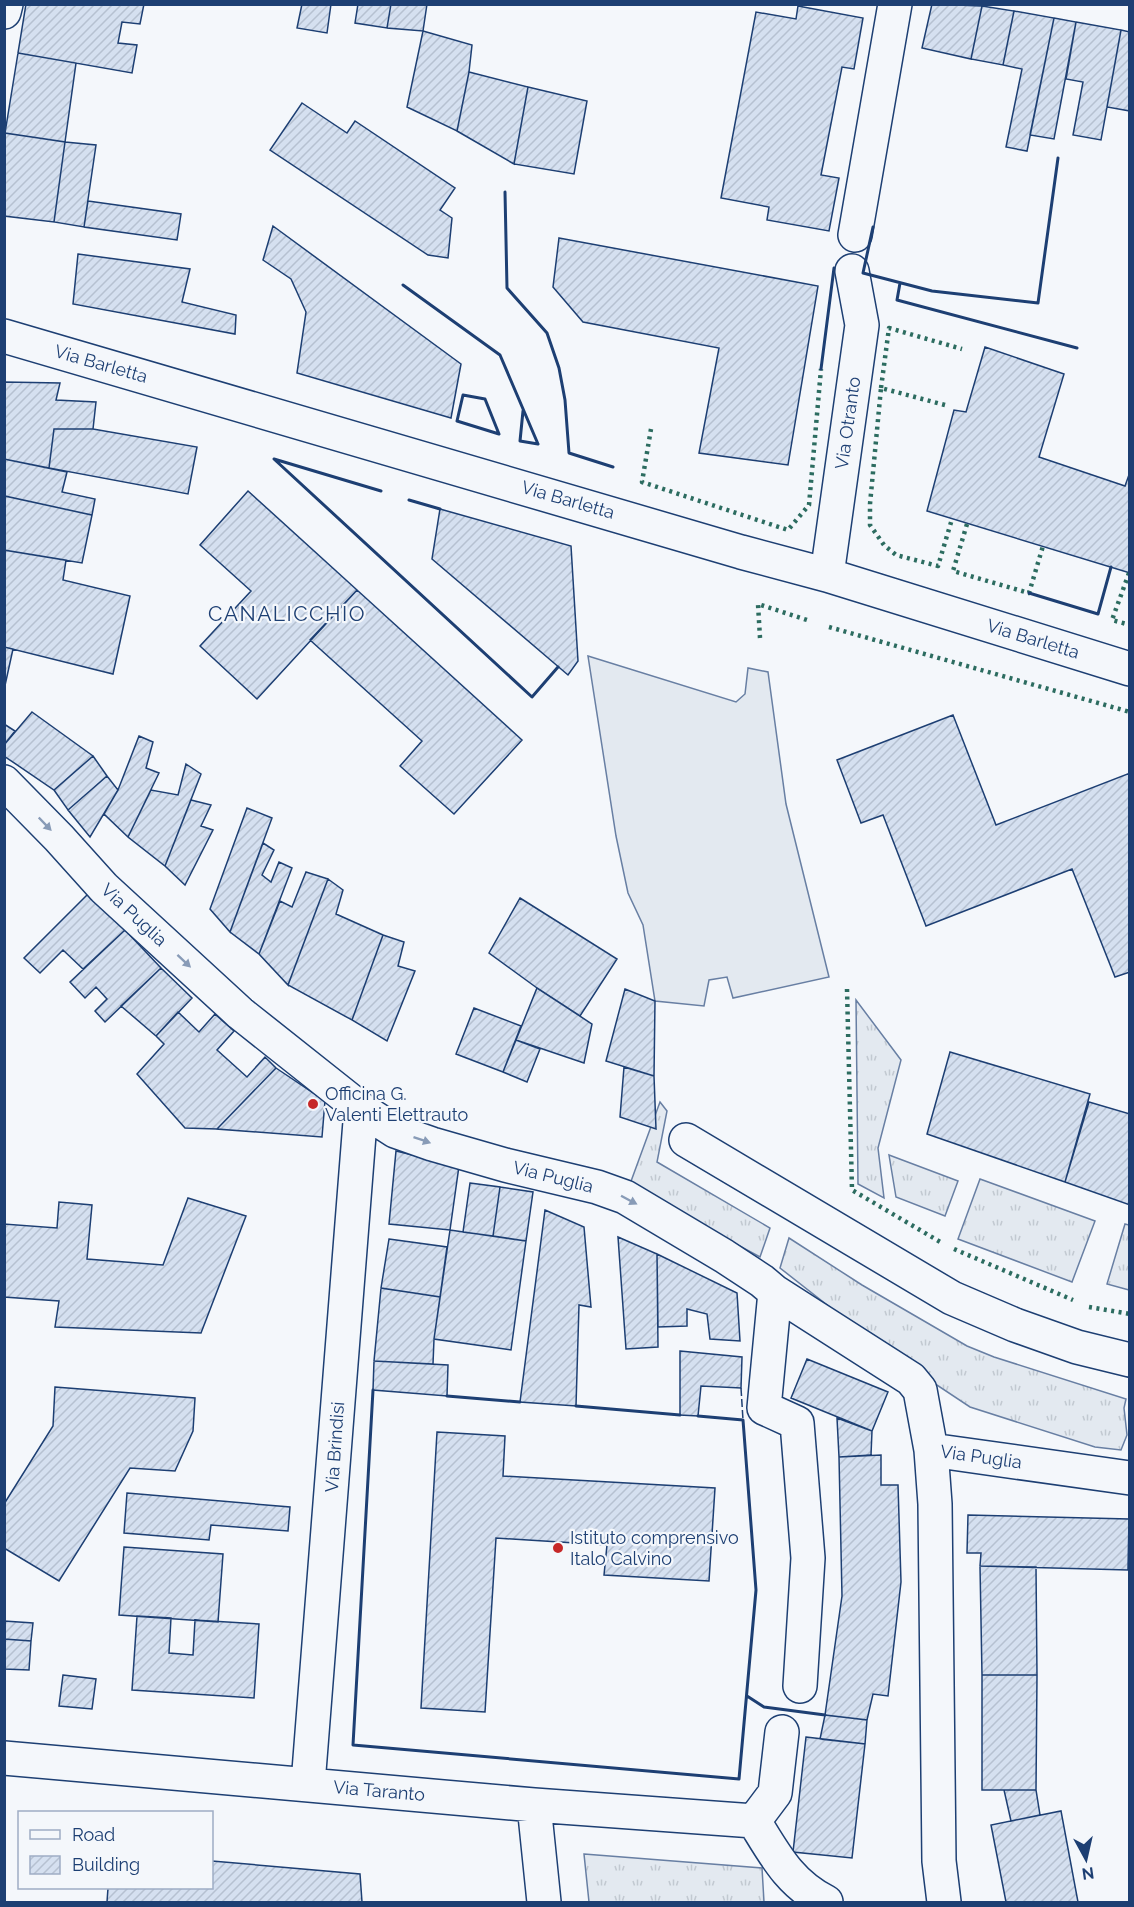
<svg xmlns="http://www.w3.org/2000/svg" width="1134" height="1907" font-family="Raleway,sans-serif">
	<defs>
		<pattern id="grass-tufts" width="24" height="20" patternUnits="userSpaceOnUse" patternTransform="scale(1.5)"><rect width="24" height="20" fill="#e3e9f0"/><path d="M3 7l-1-3M5 7V3M7 7l1-3M15 17l-1-3M17 17v-4M19 17l1-3" fill="none" stroke="#c2c9d1"/></pattern>
		<pattern id="building-hatch" width="6" height="6" patternUnits="userSpaceOnUse" patternTransform="scale(1.5)"><rect width="6" height="6" fill="#d5e0f0"/><path d="M-1 1l2-2M0 6l6-6M5 7l2-2" fill="none" stroke="#b6c1d1"/></pattern>
	</defs>
	<rect width="100%" height="100%" fill="#f4f7fb"/>
	<path fill="url(#grass-tufts)" stroke="#687fa3" stroke-width="1.5" d="M856 1000 901 1060 878 1148 884 1198 858 1184Z
		M660 1102 667 1111 657 1162 770 1228 760 1257 643 1194 630 1184Z
		M889 1155 958 1181 945 1216 896 1197Z
		M980 1179 1095 1221 1072 1282 958 1239Z
		M1125 1224 1129 1225V1290L1107 1284Z
		M789 1238 862 1285 967 1346 994 1357 1126 1399 1124 1408 1127 1435 1121 1450 1095 1447 970 1407 887 1352 780 1268Z
		M584 1854 762 1868 764 1902H589Z"/>
	<path fill="#e3e9f0" stroke="#687fa3" stroke-width="1.5" d="M588 656 736 702 745 694 748 668 768 672 786 804 829 977 733 998 727 977 709 980 704 1006 655 1001 643 925 628 893 616 836Z"/>
	<path fill="url(#building-hatch)" stroke="#1d3f73" stroke-width="1.5" d="M26 4H144L140 24 122 22 118 43 137 45 132 73 18 53Z
		M302 4H331L327 33 297 28Z
		M358 4H391L387 28 355 23Z
		M391 4H427L423 31 387 28Z
		M932 4 982 6 971 59 922 48Z
		M798 6 863 18 854 69 842 67 821 175 839 178 829 231 767 220 769 207 721 198 756 12 796 19Z
		M982 6 1014 11 1003 65 971 59Z
		M1014 11 1054 18 1027 151 1006 147 1022 69 1003 65Z
		M1054 18 1076 22 1054 139 1030 135Z
		M1076 22 1121 30 1101 140 1073 135 1083 82 1066 79Z
		M1121 30 1130 32V111L1107 107Z
		M423 31 472 45 469 72 457 131 407 107Z
		M18 53 76 63 65 142 5 133Z
		M469 72 528 87 514 164 457 131Z
		M528 87 587 101 574 174 514 164Z
		M302 103 347 133 355 121 455 188 440 210 452 218 448 258 428 255 270 150Z
		M5 133 65 142 54 222 4 216Z
		M65 142 96 145 84 227 54 222Z
		M88 201 181 214 177 240 84 227Z
		M273 226 461 364 451 418 297 373 306 312 291 279 263 260Z
		M559 238 818 286 788 465 699 453 719 348 583 322 553 287Z
		M78 254 190 269 182 302 236 315 235 334 73 304Z
		M985 347 1064 374 1039 457 1125 486 1130 472V573L927 511 954 410 966 412Z
		M4 382 60 383 56 400 96 402 93 429H54L49 468 4 459Z
		M54 429H93L197 447 188 494 49 468Z
		M4 459 67 472 62 492 95 499 92 515 4 496Z
		M248 491 357 590 257 699 200 646 251 591 200 545Z
		M5 496 92 515 82 563 4 550Z
		M440 509 571 546 578 661 568 675 432 559Z
		M4 550 66 560 63 580 130 596 113 674 4 647Z
		M357 590 522 740 454 814 400 766 422 741 310 640Z
		M4 647 13 649 4 690Z
		M32 712 93 756 54 790 4 756V745Z
		M953 715 996 825 1130 773V972L1115 977 1072 869 926 926 883 815 861 823 837 760Z
		M4 724 15 731 4 745Z
		M139 736 153 742 146 768 159 773 128 837 104 814 118 790Z
		M93 756 107 776 68 810 54 790Z
		M186 764 201 774 165 866 128 837 151 790 178 795Z
		M107 776 118 790 90 837 68 810Z
		M191 800 211 805 201 826 213 830 185 885 165 866Z
		M247 808 272 818 230 932 210 909Z
		M263 843 274 850 262 875 271 882 279 862 292 868 259 954 230 932Z
		M306 872 328 879 288 985 259 954 280 901 292 907Z
		M328 879 343 890 336 914 383 935 352 1020 288 985Z
		M88 894 125 930 83 969 63 950 40 973 24 958Z
		M520 898 617 959 580 1016 537 988 489 953Z
		M125 930 161 968 105 1022 95 1011 107 999 96 987 85 998 70 982Z
		M383 935 404 942 398 966 415 971 387 1041 352 1020Z
		M161 968 192 998 156 1036 121 1006Z
		M537 988 592 1024 584 1063 516 1040Z
		M625 989 655 1001 654 1076 606 1061Z
		M474 1008 521 1026 503 1072 456 1054Z
		M178 1012 199 1032 215 1014 234 1031 217 1050 247 1077 265 1057 276 1068 217 1129 185 1128 137 1074 164 1044 156 1036Z
		M516 1040 540 1049 527 1082 503 1072Z
		M950 1052 1090 1094 1065 1182 927 1134Z
		M624 1067 654 1076 656 1129 620 1117Z
		M276 1068 325 1101 322 1137 217 1129Z
		M1089 1102 1130 1114V1205L1065 1182Z
		M396 1151 459 1166 450 1230 389 1224Z
		M470 1183 500 1187 493 1236 463 1232Z
		M500 1187 533 1192 526 1241 493 1236Z
		M188 1198 246 1216 201 1333 55 1327 59 1301 4 1297V1224L57 1228 59 1202 92 1205 87 1259 163 1265Z
		M545 1210 584 1227 591 1307 579 1305 576 1406 520 1402Z
		M450 1230 526 1241 511 1350 434 1339Z
		M618 1237 657 1254 658 1347 626 1349Z
		M389 1239 447 1247 440 1297 381 1288Z
		M657 1254 737 1293 740 1341 710 1339 707 1314 687 1309V1326L658 1327Z
		M381 1288 440 1297 434 1339 433 1364 374 1361Z
		M680 1351 742 1357 741 1388 701 1386 698 1416 680 1415Z
		M807 1359 888 1392 872 1431 791 1398Z
		M374 1361 448 1365 447 1396 373 1390Z
		M55 1387 195 1398 193 1431 175 1471 130 1468 59 1581 4 1548V1504L53 1426Z
		M837 1418 872 1431 871 1455 839 1457Z
		M437 1432 505 1436 503 1476 715 1488 709 1581 604 1575 607 1545 496 1538 485 1712 421 1708Z
		M881 1455V1485H898L901 1582 888 1696 873 1694 867 1720 825 1715 842 1596 839 1457Z
		M127 1493 290 1507 288 1531 211 1525 209 1540 124 1533Z
		M968 1515 1129 1519 1128 1570 980 1566 981 1553H967Z
		M124 1547 223 1554 218 1622 119 1615Z
		M980 1566 1036 1567 1037 1675H982Z
		M137 1616 171 1618 169 1653 193 1655 195 1620 259 1624 254 1698 132 1690Z
		M4 1621 33 1623 31 1641 4 1639Z
		M4 1639 31 1641 29 1670 4 1669Z
		M63 1675 96 1679 92 1709 59 1706Z
		M982 1675H1037L1036 1790H982Z
		M825 1715 867 1720 865 1744 820 1739Z
		M806 1737 865 1744 852 1858 793 1852Z
		M1004 1790H1036L1040 1815 1011 1821Z
		M1061 1811 1078 1902H1006L991 1825Z
		M212 1861 360 1874 362 1902H107L108 1888H212Z"/>
	<g fill="none" stroke-linecap="round" stroke-linejoin="round">
		<defs>
			<path id="minor" d="M855 235 895 4
				M4 336 741 552 827 575 1130 669
				M827 575 862 325 852 271
				M4 782 59 838 104 888 240 1013 361 1109 395 1131 432 1144 505 1165 597 1187 625 1197 724 1256 762 1281 775 1292 911 1379 920 1390 931 1450 935 1504 939 1861 944 1902
				M686 1140 952 1298 1015 1325 1077 1347 1130 1360
				M775 1292 764 1408 797 1423 808 1558 800 1686
				M931 1450 1130 1478
				M4 1758 534 1805 754 1821
				M308 1784 361 1109
				M534 1805 544 1902
				M754 1821C775 1855 789 1883 826 1902
				M754 1821 775 1793 782 1732"/>
			<path id="major" d="M4 12 6 4"/>
		</defs>
		<use href="#minor" stroke="#1d3f73" stroke-width="36"/>
		<use href="#major" stroke="#1d3f73" stroke-width="36"/>
		<use href="#minor" stroke="#f4f7fb" stroke-width="33"/>
		<use href="#major" stroke="#f4f7fb" stroke-width="33"/>
		<path stroke="#2c6c60" stroke-width="4.5" stroke-dasharray="3 4.5" stroke-linecap="butt" d="M881 388 889 328 962 349
			M945 405 881 388 870 504V525L884 545 896 555 938 566 952 519
			M651 429 642 482 788 530 809 505 821 369
			M967 524 953 571 1029 593 1043 546
			M1129 573 1112 620 1130 625
			M829 627 1130 712
			M760 638 758 604 810 621
			M847 989 852 1190 942 1243
			M954 1249 1073 1300
			M1089 1307 1130 1314"/>
		<path stroke="#1d3f73" stroke-width="1.5" stroke-dasharray="8 3" stroke-linecap="butt" d="M741 1388 743 1420"/>
		<path stroke="#1d3f73" stroke-width="3" d="M505 192 507 288 547 333 559 368 565 400 569 453 613 467
			M873 227 863 273 932 291 1038 303 1058 158
			M900 283 897 300 1077 348
			M403 285 500 355 538 444
			M821 369 834 268
			M463 395 485 399 499 434 457 421Z
			M523 411 520 441 538 444
			M381 491 274 459 532 697 558 667
			M409 500 440 509
			M1029 593 1098 614 1111 567
			M373 1390 353 1745 739 1779 756 1590 743 1420 698 1416
			M447 1396 520 1402
			M576 1406 680 1415
			M747 1696 764 1707 825 1715"/>
	</g>
	<defs><path id="oneway-solid" d="M-6-.8H1V-3.2L6.5 0L1 3.2V.8H-6Z" transform="scale(1.5)"/></defs>
	<g fill="#889bb7">
		<use href="#oneway-solid" transform="translate(45 824) rotate(46)"/>
		<use href="#oneway-solid" transform="translate(184 961) rotate(43)"/>
		<use href="#oneway-solid" transform="translate(422 1140) rotate(19)"/>
		<use href="#oneway-solid" transform="translate(629 1200) rotate(28)"/>
	</g>
	<g fill="#c62828" stroke="#f4f7fb" stroke-width="2">
		<circle cx="313" cy="1104" r="6"/>
		<circle cx="558" cy="1548" r="6"/>
	</g>
	<g text-anchor="middle" stroke-width="4.5" stroke-linejoin="round" paint-order="stroke">
		<g font-size="18" fill="#1d3f73" stroke="#f4f7fb">
			<text transform="translate(101 364) rotate(16)" y="6">Via Barletta</text>
			<text transform="translate(848 423) rotate(-82)" y="6">Via Otranto</text>
			<text transform="translate(568 500) rotate(16)" y="6">Via Barletta</text>
			<text transform="translate(1033 639) rotate(17)" y="6">Via Barletta</text>
			<text transform="translate(134 915) rotate(43)" y="6">Via Puglia</text>
			<text transform="translate(553 1177) rotate(14)" y="6">Via Puglia</text>
			<text transform="translate(335 1447) rotate(-86)" y="6">Via Brindisi</text>
			<text transform="translate(981 1457) rotate(8)" y="6">Via Puglia</text>
			<text transform="translate(379 1791) rotate(5)" y="6">Via Taranto</text>
		</g>
		<g font-size="18" fill="#1d3f73" stroke="#f4f7fb" text-anchor="start">
			<text x="325" y="1100">Officina G.<tspan x="325" dy="21">Valenti Elettrauto</tspan></text>
			<text x="570" y="1544">Istituto comprensivo<tspan x="570" dy="21">Italo Calvino</tspan></text>
		</g>
		<g font-size="21" letter-spacing="1.5" fill="#1d3f73" stroke="#f4f7fb">
			<text x="287" y="621">CANALICCHIO</text>
		</g>
	</g>
	<rect width="1134" height="1907" fill="none" stroke="#1d3f73" stroke-width="12"/>
	<rect x="18" y="1811" width="195" height="78" fill="#f4f7fb" stroke="#9eadc5" stroke-width="1.5"/>
	<rect x="30" y="1830" width="30" height="9" fill="#f4f7fb" stroke="#9eadc5" stroke-width="1.5"/>
	<text x="72" y="1841" font-size="18" fill="#1d3f73">Road</text>
	<rect x="30" y="1856" width="30" height="18" fill="url(#building-hatch)" stroke="#9eadc5" stroke-width="1.5"/>
	<text x="72" y="1871" font-size="18" fill="#1d3f73">Building</text>
	<g transform="translate(1086 1859) rotate(172)" stroke="#f4f7fb" stroke-width="4.5" paint-order="stroke">
	<path d="M0-4.5L10 22L0 15L-10 22Z" fill="#1d3f73"/>
	<text y="-9" font-size="16" font-weight="bold" text-anchor="middle" fill="#1d3f73">N</text>
	</g>
</svg>
